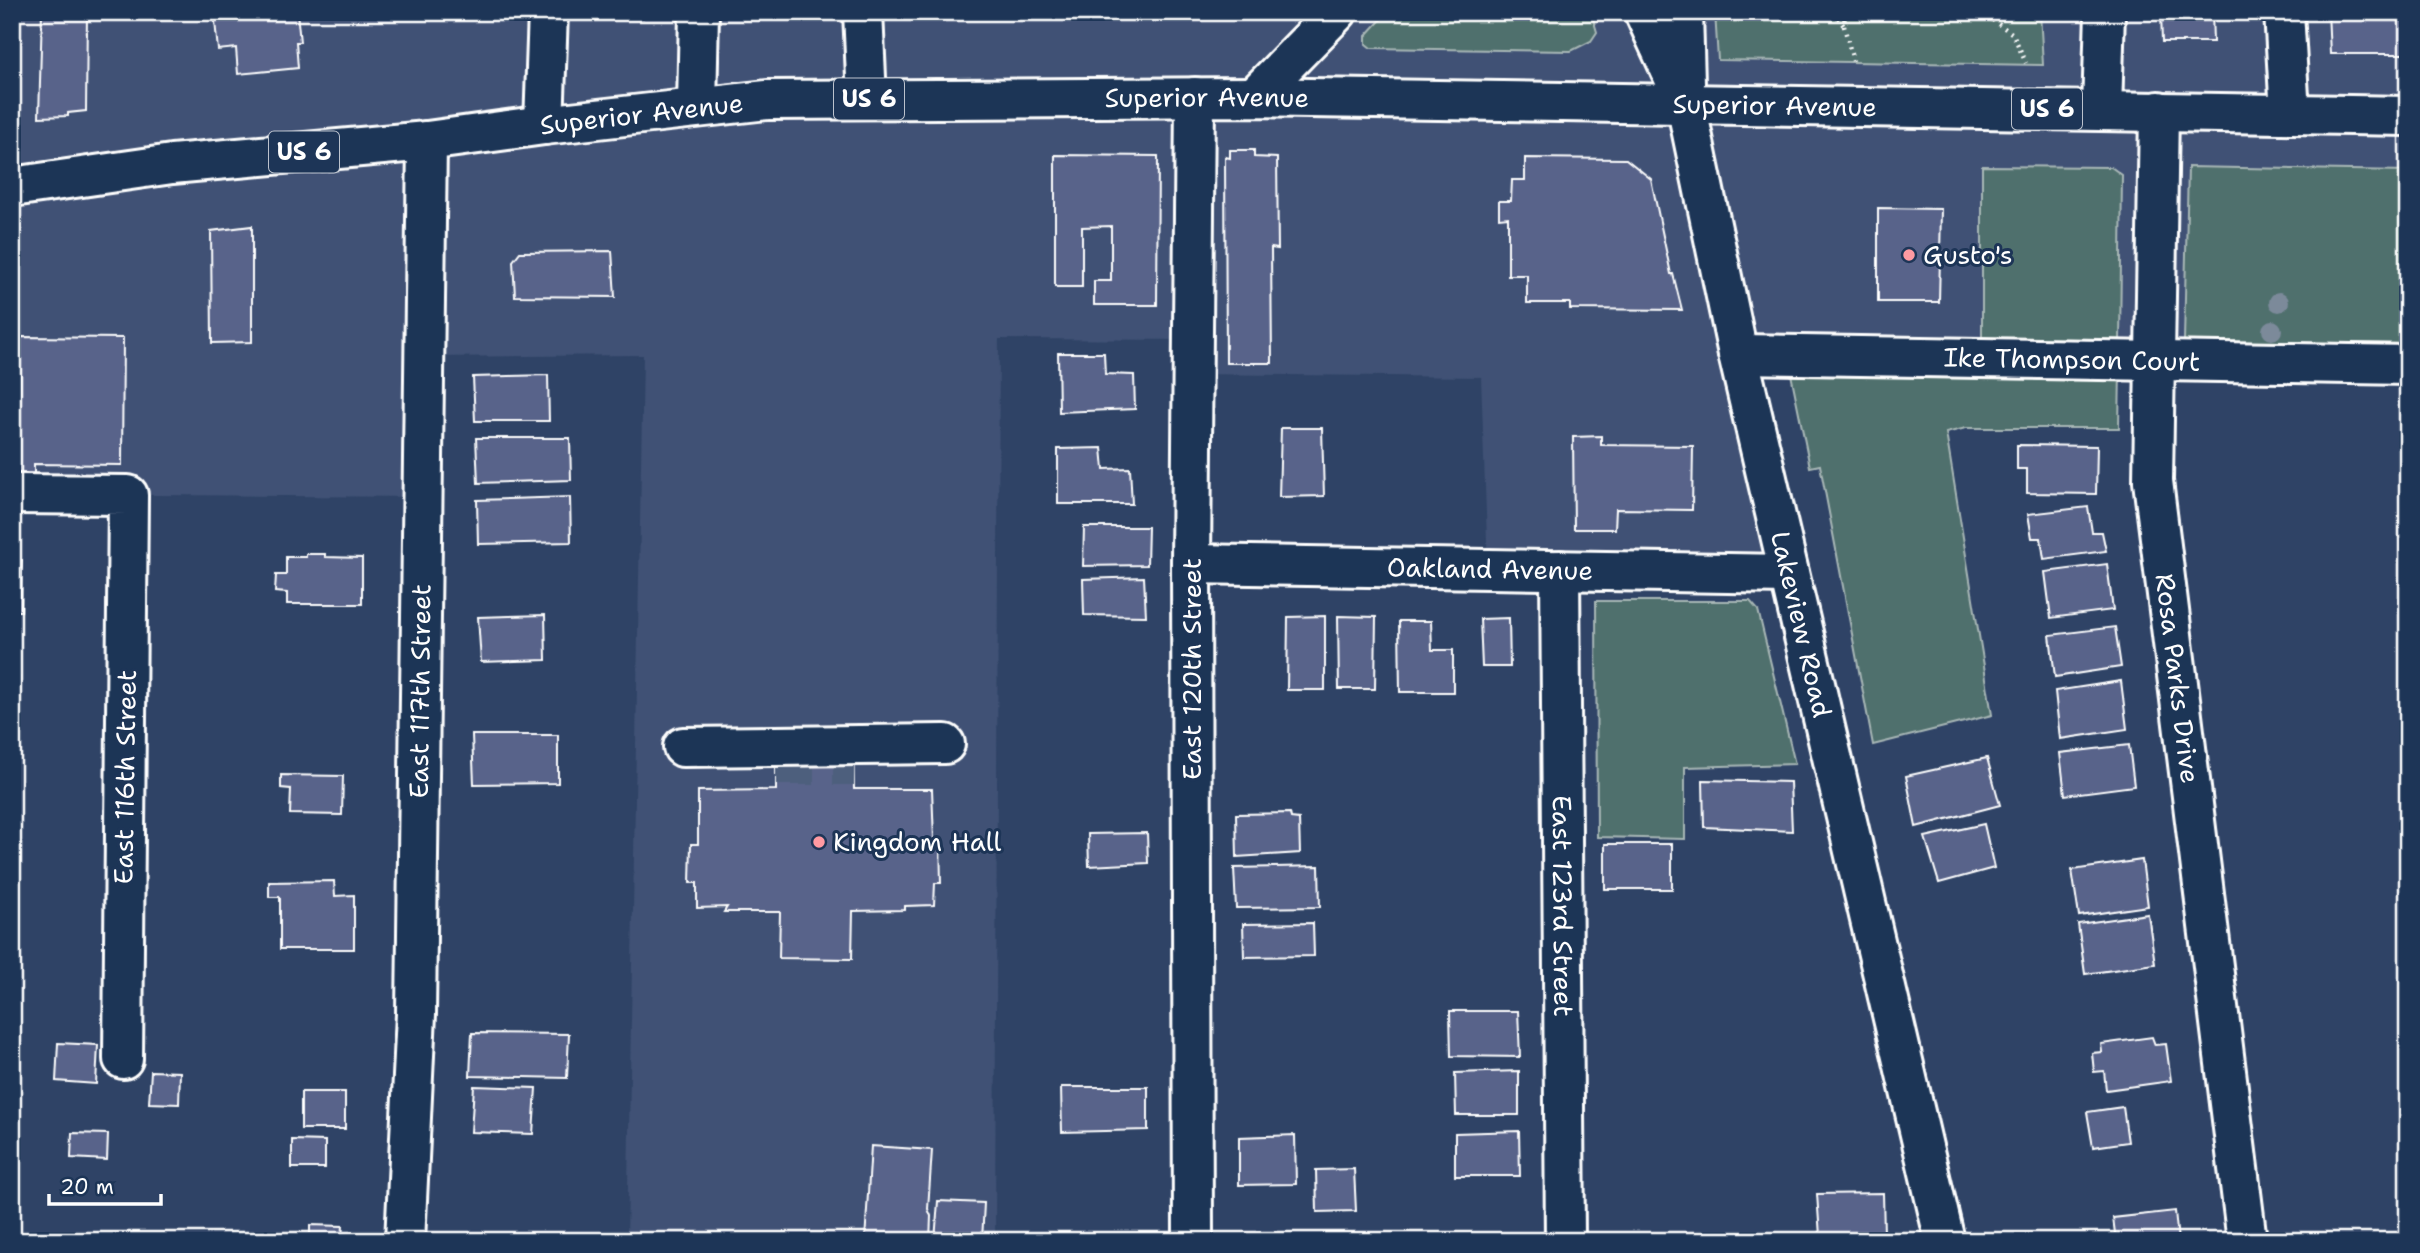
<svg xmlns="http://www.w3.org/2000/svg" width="2420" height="1253" font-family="'Shantell Sans',sans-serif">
	<rect width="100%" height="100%" fill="#2f4366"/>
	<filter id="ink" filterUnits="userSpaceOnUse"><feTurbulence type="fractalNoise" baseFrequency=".0143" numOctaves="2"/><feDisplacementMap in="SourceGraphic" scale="14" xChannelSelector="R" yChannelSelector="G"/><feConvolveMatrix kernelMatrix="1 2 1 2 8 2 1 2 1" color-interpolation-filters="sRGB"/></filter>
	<g filter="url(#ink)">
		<path fill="#3f5174" d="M12 12H2408V365L1739 354 1789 574 1488 569 1481 377 1193 374V340L999 339 995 1241H627L643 355 424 357 422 497 12 494Z"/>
		<path fill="#506f6d" stroke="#a8b7b6" stroke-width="2" d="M1388 12H1591L1597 32 1591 41 1571 51 1371 48 1366 44V36Z
			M1715 12H2040L2043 65 1718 60Z
			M1982 166 2111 167 2122 175 2120 344 1982 341Z
			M2188 167 2408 171V344L2184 341Z
			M1790 369H2120L2119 428H1966L1946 433 1992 715 1873 745 1820 465 1810 467Z
			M1596 601H1750L1758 610 1795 764 1685 767V839L1597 837Z"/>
		<path fill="#58638a" stroke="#fff" stroke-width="2" d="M42 12H87L86 111 68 113V116L39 117Z
			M214 12H297L300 42H296L298 68 238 74 236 48 218 50Z
			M602 12H643V18L602 17Z
			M2161 12H2212L2213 42H2162Z
			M2328 12H2408V54H2330Z
			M1230 150H1254V157L1277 158 1278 249 1271 248 1272 363H1226L1225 157 1230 158Z
			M1055 155 1158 156 1157 305H1094V281H1111V226L1082 227V287H1055Z
			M1525 158 1626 159 1651 179 1671 274H1673L1682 310 1570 309V303H1527V275H1508V217L1499 218V201H1511L1512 180H1525Z
			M1878 208 1941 209 1939 302H1878Z
			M252 226V342L212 343 211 231Z
			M612 251 615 297 515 296 513 261 520 252Z
			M17 258 19 261 16 379H12V259Z
			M20 337 123 338 122 465 34 464V481L18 480Z
			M1058 353H1104L1105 374 1134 375 1135 409 1059 412Z
			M548 375 549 421H475L473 377Z
			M1281 428H1322L1324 496 1279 497Z
			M1601 436V445L1693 446 1692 510 1616 509 1615 529H1574L1573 437Z
			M476 438H570L571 480 478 483Z
			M2017 445 2097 446 2096 494 2027 493V469H2017Z
			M1102 448 1104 469 1130 468 1132 504H1058V449Z
			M570 497 571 542 478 544 477 500Z
			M2088 507 2092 532H2102L2106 551 2044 559 2041 538H2032L2028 514Z
			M1084 527H1148L1147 565 1083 566Z
			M306 554H325V557L362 558V604H287V593L275 592 276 575H286V557H306Z
			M12 560H22L21 611H12Z
			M2107 564 2113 610 2051 618 2045 572Z
			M1144 577 1146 616 1084 615 1083 579Z
			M545 615 546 660 481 662 478 617Z
			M1325 616V690H1287L1288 617Z
			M1338 616 1376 617 1375 689H1339Z
			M1509 618 1510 667H1482L1480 619Z
			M1399 621H1431L1432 650H1453V692H1400Z
			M12 622H15V670H12Z
			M2115 627 2121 667 2055 677 2050 635Z
			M12 677H19V725H12Z
			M2121 681 2127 729 2060 739 2055 691Z
			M853 729 854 789H932L934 839H940L941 883H935L934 905 905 906V910L853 911 852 959 779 958 780 912H724L727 907 697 908V883H690L691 844H698V791L776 790V730Z
			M472 735H558V783L474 784Z
			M2129 745 2134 786 2065 795 2060 753Z
			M1987 758 2000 805 1916 827 1906 776Z
			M281 775 343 776 342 815 290 814 291 789 281 788Z
			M1703 780 1790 782 1792 831 1704 827Z
			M1290 813 1291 818 1299 819 1300 853 1237 857 1236 814Z
			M1984 824 1994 868 1939 883 1925 837Z
			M1147 833 1148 863 1089 866 1088 834Z
			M1605 844H1672V889H1605Z
			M2142 860 2148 906 2079 916 2072 870Z
			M1319 866 1320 907 1236 908 1234 868Z
			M334 881 335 896 354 895V949H280V897H269V882Z
			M2148 914 2155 964 2085 974 2078 924Z
			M1313 923 1314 956 1244 957 1243 924Z
			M1450 1011H1518L1520 1057 1451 1056Z
			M472 1033 569 1034 567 1078 470 1076Z
			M2152 1037 2155 1045 2166 1044 2171 1081 2106 1090 2104 1071 2094 1072 2092 1053 2102 1052 2101 1044Z
			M58 1043 98 1045 96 1084 56 1081Z
			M151 1071 180 1072 179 1104 149 1103Z
			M1519 1071V1115H1456L1455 1073Z
			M474 1086 536 1088 533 1134 471 1132Z
			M1061 1087H1148V1130L1062 1132Z
			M301 1092H345V1129H301Z
			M2123 1107 2128 1142 2093 1147 2087 1112Z
			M1519 1131 1520 1176H1455V1133Z
			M72 1133 108 1134 107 1160 71 1158Z
			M1295 1135 1296 1184 1239 1185V1137Z
			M292 1140 325 1141V1168H292Z
			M871 1146 932 1150 928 1209 931 1216 930 1241H865Z
			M1354 1169 1356 1211 1317 1212 1316 1170Z
			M1883 1193 1884 1234 1820 1236 1817 1194Z
			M938 1201 984 1203 982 1241H935Z
			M2175 1211 2178 1241H2116L2113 1218Z
			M310 1225 343 1226 342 1237 359 1238V1241H310Z
			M84 1238 128 1239V1241H84Z"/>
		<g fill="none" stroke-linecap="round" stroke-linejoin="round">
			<path stroke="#4e5f7d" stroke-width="38" stroke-dasharray="38 19" stroke-linecap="butt" d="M776 766H854"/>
			<defs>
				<g id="minor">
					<path d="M863 12 867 99"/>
					<path id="s1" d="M1644 12 1686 104 1738 354 1945 1241"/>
					<path d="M1683 12 1685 84"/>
					<path d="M2284 12 2290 114"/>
					<path d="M1254 97 1337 12"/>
					<path d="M697 107 699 12"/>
					<path d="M2102 110 2105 12"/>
					<path id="s2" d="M2159 111 2153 481 2247 1241"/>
					<path d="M544 125 548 12"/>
					<path id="s3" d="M1738 354 2408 365"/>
					<path d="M12 494 128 495 123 1059"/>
					<path id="s4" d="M1191 564 1789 574"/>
					<path id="s5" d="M1560 570 1565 1241"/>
					<path d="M683 747 945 744"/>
					<path id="s6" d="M405 1241 416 1014 427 141"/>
					<path d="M1193 1241 1191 564 1195 97"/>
				</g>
				<g id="major">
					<path id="s7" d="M12 187 172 164 427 141 544 125 767 100 1254 97 2408 116"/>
				</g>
			</defs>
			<use href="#minor" stroke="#fff" stroke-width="44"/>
			<use href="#major" stroke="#fff" stroke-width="44"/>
			<path stroke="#fff" stroke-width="4.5" stroke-dasharray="2 5" stroke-linecap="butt" d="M1834 12 1844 26
				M1845 12 1844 26 1853 61
				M1981 12 2013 34 2026 63"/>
			<use href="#minor" stroke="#1d3557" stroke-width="38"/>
			<use href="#major" stroke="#1d3557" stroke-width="38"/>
		</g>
		<g fill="#7b8a9a">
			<circle cx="2279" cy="302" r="10"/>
			<circle cx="2272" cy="330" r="10"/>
		</g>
	</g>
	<g fill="#ff9aa2" stroke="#1d3557" stroke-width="2.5">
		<circle cx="1909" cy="255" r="7"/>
		<circle cx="819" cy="842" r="7"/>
	</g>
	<g text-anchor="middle" stroke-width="6" stroke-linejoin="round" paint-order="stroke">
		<g fill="#1d3557" stroke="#bbc2cd" stroke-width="2">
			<rect x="834" y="78.5" width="70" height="41" rx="5"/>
			<rect x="2012" y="88.5" width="70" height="41" rx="5"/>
			<rect x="269" y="131.5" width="70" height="41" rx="5"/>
		</g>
		<g font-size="24" font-weight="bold" fill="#fff">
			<text x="869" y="107">US 6</text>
			<text x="2047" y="117">US 6</text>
			<text x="304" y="160">US 6</text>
		</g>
		<g font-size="26" fill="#fff" stroke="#1d3557">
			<text dy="9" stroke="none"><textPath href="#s7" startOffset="1200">Superior Avenue</textPath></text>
			<text dy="9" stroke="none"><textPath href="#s7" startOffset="1768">Superior Avenue</textPath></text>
			<text dy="9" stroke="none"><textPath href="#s7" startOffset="634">Superior Avenue</textPath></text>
			<text dy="9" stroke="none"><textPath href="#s3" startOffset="334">Ike Thompson Court</textPath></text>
			<text dy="9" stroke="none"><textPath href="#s4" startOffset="299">Oakland Avenue</textPath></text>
			<text dy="9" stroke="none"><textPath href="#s1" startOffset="634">Lakeview Road</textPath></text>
			<text transform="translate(1192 669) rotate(-90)" y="9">East 120th Street</text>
			<text dy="9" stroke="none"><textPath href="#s2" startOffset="569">Rosa Parks Drive</textPath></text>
			<text dy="9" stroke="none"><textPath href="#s6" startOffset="550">East 117th Street</textPath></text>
			<text transform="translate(125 777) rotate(-89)" y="9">East 116th Street</text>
			<text dy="9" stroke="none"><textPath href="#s5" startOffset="336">East 123rd Street</textPath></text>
		</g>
		<g font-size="26" fill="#fff" stroke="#1d3557" text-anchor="start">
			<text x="1923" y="264">Gusto's</text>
			<text x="833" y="851">Kingdom Hall</text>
		</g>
	</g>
	<rect width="2420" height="1253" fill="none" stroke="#1d3557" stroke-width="42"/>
	<rect x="21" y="21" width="2378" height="1211" fill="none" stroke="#fff" stroke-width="2.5" filter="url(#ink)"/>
	<path d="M49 1194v10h112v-10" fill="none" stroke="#ffffff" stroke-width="3.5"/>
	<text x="60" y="1194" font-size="21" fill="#ffffff" stroke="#1d3557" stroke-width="5" paint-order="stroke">20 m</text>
</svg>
